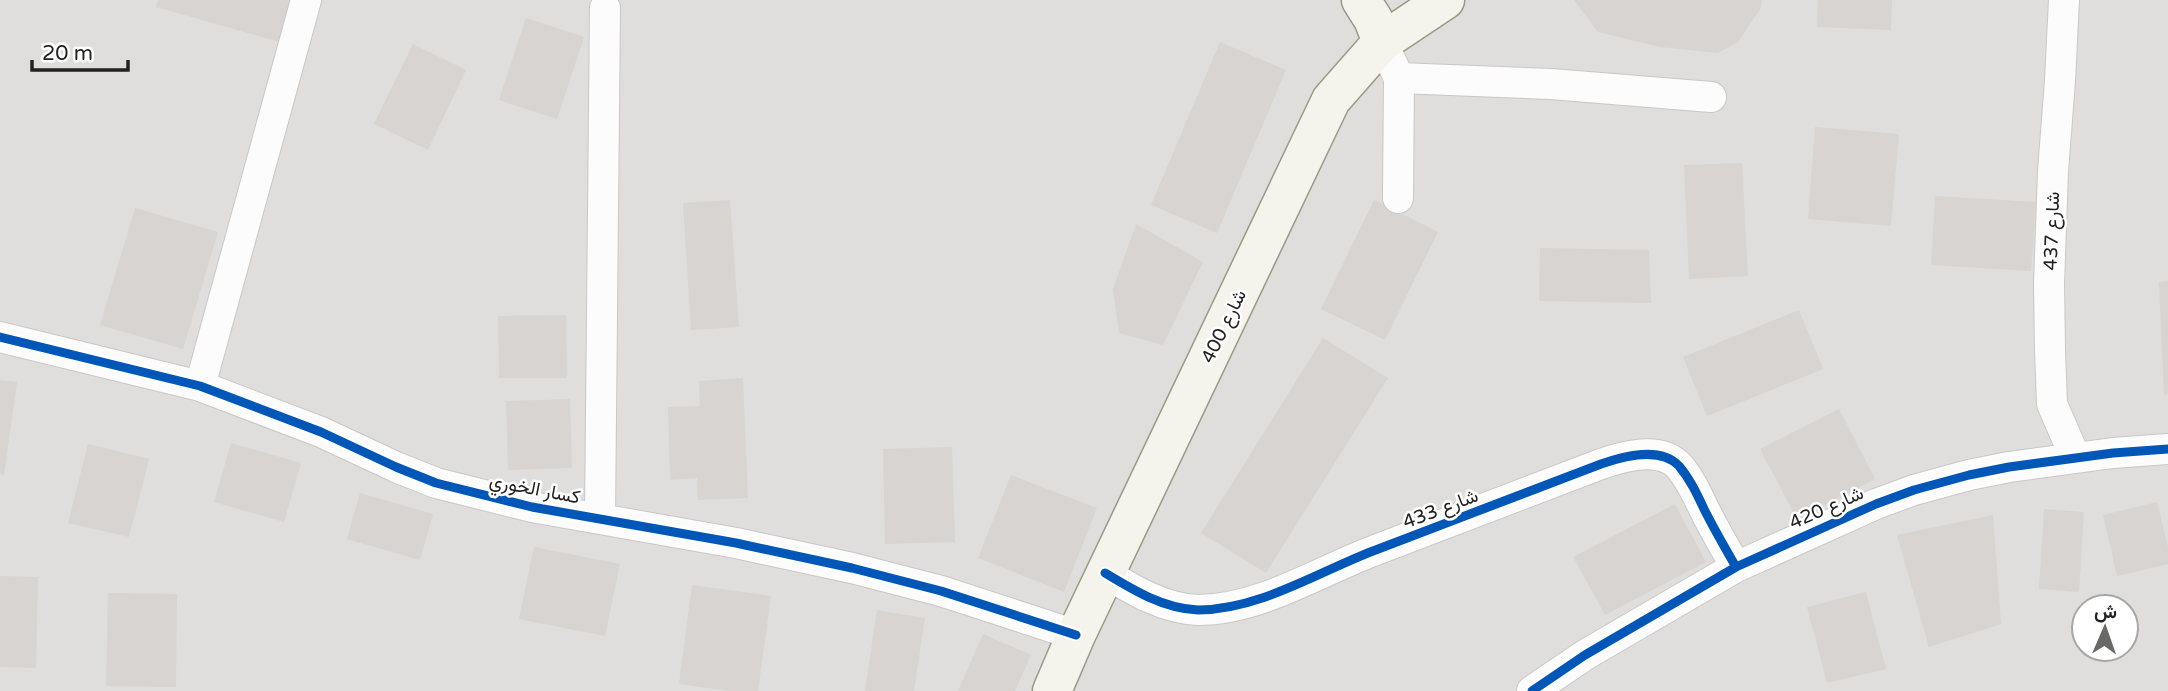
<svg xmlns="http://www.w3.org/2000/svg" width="2168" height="691" font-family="'Varela Round',Vazirmatn,sans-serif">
	<rect width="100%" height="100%" fill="#f0eeeb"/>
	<path fill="#dfdedc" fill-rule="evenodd" d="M0 0H2168V691H0ZM2084 607H2126V649H2084Z"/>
	<path fill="#d7d4d2" d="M158 0H292L280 42 156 7Z
		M1574 0H1762L1761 8 1738 42 1718 53 1660 47 1598 32Z
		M1818 0H1892L1891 30 1817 27Z
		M526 18 584 37 557 119 499 100Z
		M1220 42 1286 70 1217 233 1151 205Z
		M413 44 466 70 428 150 374 124Z
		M1815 127 1899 134 1891 226 1808 219Z
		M1742 163 1748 276 1689 279 1684 165Z
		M1935 196 2036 202 2031 271 1931 265Z
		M730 200 739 327 691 330 683 203Z
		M1374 200 1438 232 1385 340 1321 309Z
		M135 208 218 232 183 349 100 325Z
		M1136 224 1203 262 1163 345 1119 333 1113 289Z
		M1540 248 1649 250 1651 303 1539 301Z
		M2168 281V394L2164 395 2159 282Z
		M1799 310 1823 369 1707 416 1683 357Z
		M566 315 567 378H499L498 316Z
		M1323 338 1388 378 1266 573 1201 533Z
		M743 378 748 498 698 500 697 478 670 480 668 407 700 406 699 381Z
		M0 380 17 382 4 475 0 474Z
		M570 399 572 468 508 470 506 401Z
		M1839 409 1875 479 1797 519 1760 449Z
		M231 443 301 463 284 522 214 502Z
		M88 444 149 459 129 537 68 523Z
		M952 447 955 542 885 544 883 449Z
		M1011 475 1097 508 1064 592 978 558Z
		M360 493 433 514 420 560 347 539Z
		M2157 502 2168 547V564L2117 576 2103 515Z
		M1675 504 1706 562 1605 615 1573 557Z
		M2044 509 2084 512 2079 592 2039 589Z
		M1993 515 2001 624 1929 647 1897 535Z
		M534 547 620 564 605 636 519 619Z
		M0 576 38 577 36 668 0 667Z
		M692 585 771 596 758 691H730L679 684Z
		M1866 592 1886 669 1827 683 1807 607Z
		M108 593 177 594 176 687 106 686Z
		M877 610 925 618 914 691H865Z
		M983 634 1031 655 1015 691H958Z"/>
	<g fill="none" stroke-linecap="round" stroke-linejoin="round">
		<defs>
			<path id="minor" d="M2064 0 2060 81 2053 171 2049 284 2050 350 2052 404 2075 457
				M1382 42 1399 78 1551 84 1711 97
				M1398 198 1399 78
				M0 337 200 386 321 432 396 467 436 483 532 507 736 543 852 568 941 591 1076 635
				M200 386 306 0
				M600 518 605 8
				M1105 573C1133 590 1164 609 1198 610 1259 610 1318 572 1373 551 1449 522 1525 493 1601 464 1624 456 1660 446 1679 466 1690 479 1697 494 1704 509 1714 529 1725 548 1736 567
				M1532 691 1585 655 1736 567 1876 504 1914 490 1969 475 2009 467 2113 453 2168 449"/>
			<path id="secondary" d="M1361 0 1373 19 1382 42
				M1052 691 1076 635 1331 100 1382 42 1445 0"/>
		</defs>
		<use href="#minor" stroke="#c9c8c7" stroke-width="32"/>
		<use href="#secondary" stroke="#999a82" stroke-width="41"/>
		<use href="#minor" stroke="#fdfcfc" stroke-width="30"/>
		<use href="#secondary" stroke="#f4f4ed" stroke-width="38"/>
		<defs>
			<path id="cycleway" d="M0 337 200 386 321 432 396 467 436 483 532 507 736 543 852 568 941 591 1076 635
				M1105 573C1133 590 1164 609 1198 610 1259 610 1318 572 1373 551 1449 522 1525 493 1601 464 1624 456 1660 446 1679 466 1690 479 1697 494 1704 509 1714 529 1725 548 1736 567
				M1532 691 1585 655 1736 567 1876 504 1914 490 1969 475 2009 467 2113 453 2168 449"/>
		</defs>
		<use href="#cycleway" stroke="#fff" stroke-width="13"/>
		<use href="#cycleway" stroke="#0057b8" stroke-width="9"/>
	</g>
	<g text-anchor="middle" stroke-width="5" stroke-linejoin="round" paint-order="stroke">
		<g font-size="19" fill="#222" stroke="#fff">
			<text transform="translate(2051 231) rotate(-88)" y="7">شارع 437</text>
			<text transform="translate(1223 326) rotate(-64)" y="7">شارع 400</text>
			<text transform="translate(535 488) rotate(11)" y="7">كسار الخوري</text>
			<text transform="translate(1826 507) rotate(-24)" y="7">شارع 420</text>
			<text transform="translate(1440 508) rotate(-21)" y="7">شارع 433</text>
		</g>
	</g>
	<g transform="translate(2105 628) rotate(2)"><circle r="33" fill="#ffffff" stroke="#a7a7a7" stroke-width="2"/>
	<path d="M0-5L12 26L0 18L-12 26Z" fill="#6a6968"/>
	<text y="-10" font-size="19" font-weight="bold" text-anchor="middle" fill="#222222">ش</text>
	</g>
	<path d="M32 60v10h96v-10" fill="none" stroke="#222222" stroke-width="3.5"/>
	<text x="42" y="60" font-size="21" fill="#222222" stroke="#ffffff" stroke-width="5" paint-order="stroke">20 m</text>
</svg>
